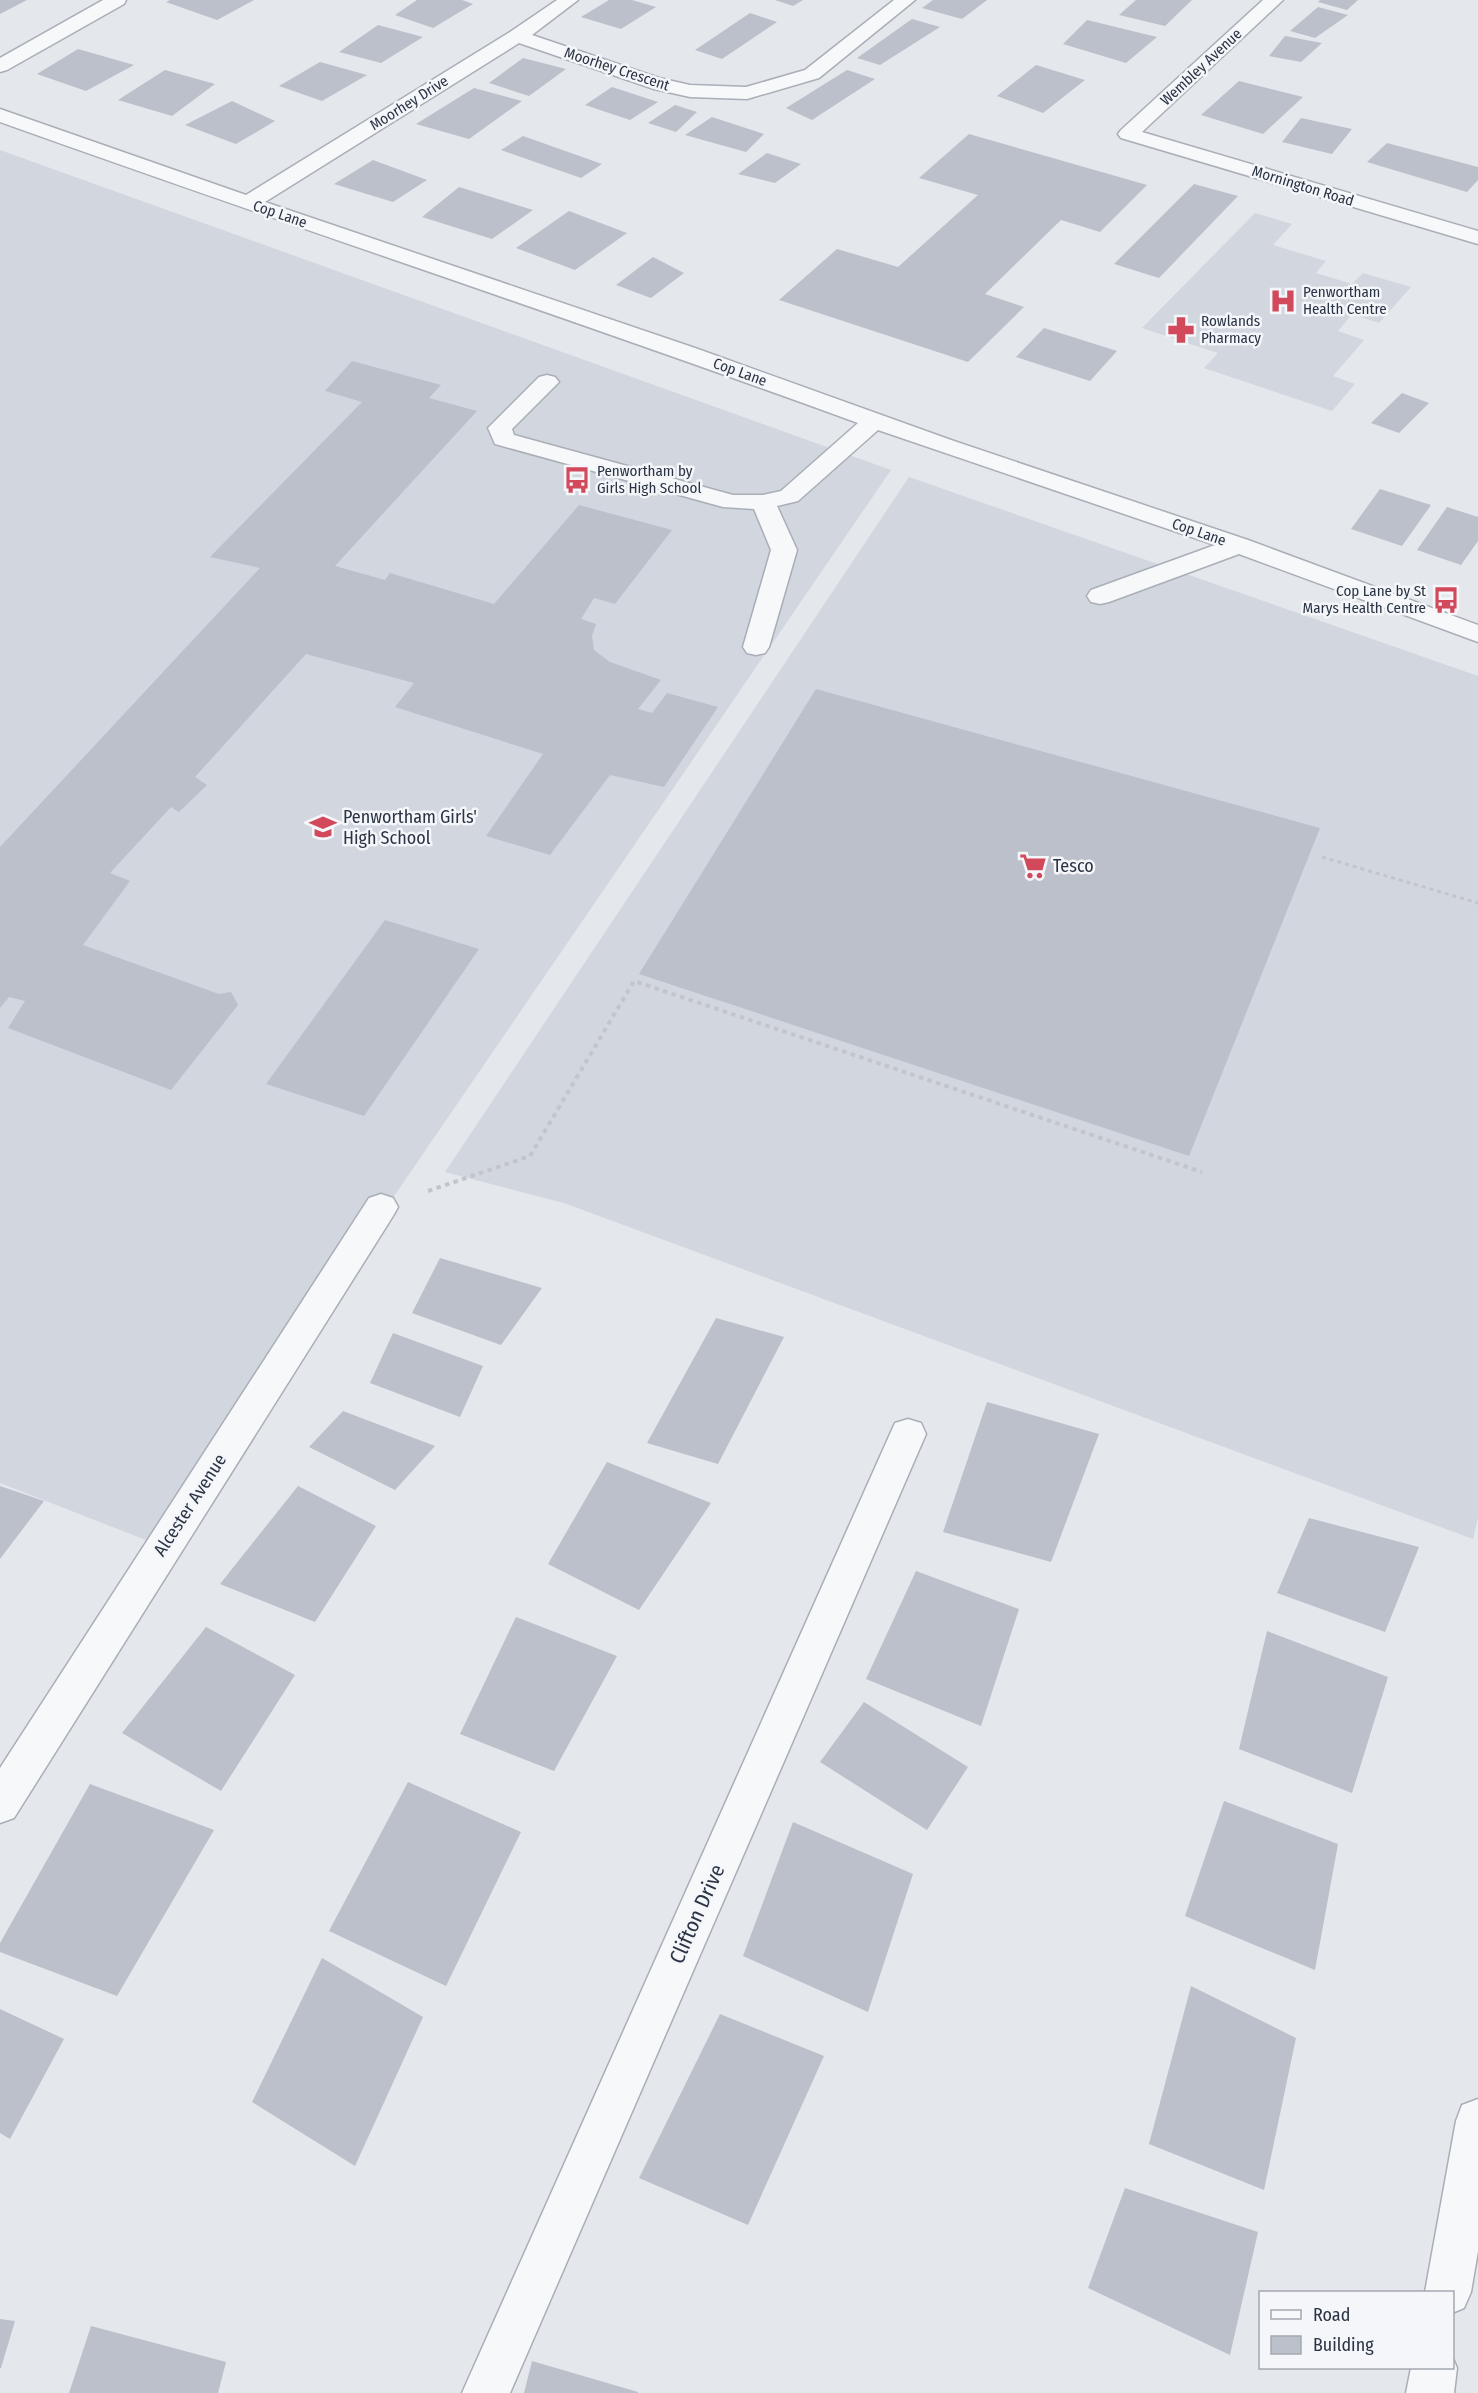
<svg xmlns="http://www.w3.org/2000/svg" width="1478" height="2393" font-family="'Fira Sans Condensed',sans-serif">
	<rect width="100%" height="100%" fill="#e4e7ec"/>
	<path fill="#d2d6de" d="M0 150 891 470 156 1544 0 1483Z
		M1255 213 1292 224 1273 245 1326 261 1316 273 1352 284 1363 273 1411 287 1379 323 1352 314 1338 331 1364 340 1333 376 1355 384 1332 411 1204 368 1218 353 1142 328Z
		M909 477 1478 676V1517L1473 1539 564 1203 445 1172Z"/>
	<path fill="#bbc0ca" d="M0 0H27L0 14Z
		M170 0H254L217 20 166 2Z
		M417 0H462L473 4 433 28 395 15Z
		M609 0H632L656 7 621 29 581 17Z
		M775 0H803L793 6Z
		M933 0H987L962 19 922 8Z
		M1136 0H1192L1165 26 1119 15Z
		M1320 0H1358L1347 10 1318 2Z
		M1318 7 1348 15 1315 38 1290 31Z
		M750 13 777 22 722 59 695 50Z
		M912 19 940 27 880 65 857 58Z
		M1087 20 1157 37 1126 63 1063 44Z
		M378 25 423 37 381 63 339 52Z
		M1285 36 1322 43 1301 62 1269 56Z
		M78 49 134 65 86 91 37 74Z
		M523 58 566 69 529 96 489 83Z
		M320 62 367 75 322 101 279 86Z
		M1036 65 1085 80 1043 113 997 96Z
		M165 70 215 84 172 116 118 100Z
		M847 70 875 79 812 120 786 108Z
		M1239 81 1303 97 1263 134 1201 115Z
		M612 87 658 102 630 120 585 105Z
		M474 88 522 101 469 139 416 124Z
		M232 101 275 121 236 144 185 125Z
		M675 105 697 112 676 132 648 123Z
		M712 117 764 134 746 152 685 135Z
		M1301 118 1352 129 1332 154 1282 142Z
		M969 134 1147 185 1100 232 1061 220 985 294 1024 307 968 362 779 300 837 249 898 267 978 195 919 178Z
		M523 136 602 164 581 178 501 150Z
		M1387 143 1478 167V180L1467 192 1367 162Z
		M767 153 801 164 775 183 738 174Z
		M373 160 427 180 393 202 334 184Z
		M1194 184 1238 196 1159 278 1114 264Z
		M459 187 533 210 492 239 422 217Z
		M569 211 627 233 575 270 516 248Z
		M653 257 684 273 651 298 616 285Z
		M1044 328 1117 351 1090 381 1016 357Z
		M352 361 441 385 429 398 477 411 335 566 385 580 390 573 494 604 579 505 672 530 615 604 594 598 581 619 596 624 592 636 594 650 610 662 661 680 638 709 652 713 667 693 718 707 664 787 610 775 550 855 486 836 543 754 395 707 414 683 306 654 195 777 207 785 179 812 171 807 110 873 130 881 83 945 219 994 231 992 238 1005 171 1090 8 1028 25 1001 9 997 0 1008V847L260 568 210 557 362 402 325 391Z
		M1402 393 1429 403 1399 433 1371 423Z
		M1380 489 1431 505 1402 546 1351 529Z
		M1447 507 1478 517V541L1461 565 1417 550Z
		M816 689 1320 828 1189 1156 639 974Z
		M385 920 479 949 364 1116 266 1084Z
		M440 1258 542 1288 501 1345 412 1313Z
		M716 1318 784 1337 718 1464 647 1443Z
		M393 1333 483 1366 460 1417 370 1383Z
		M987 1402 1099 1434 1051 1562 943 1532Z
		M343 1411 435 1446 395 1490 309 1447Z
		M607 1462 711 1503 639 1610 548 1564Z
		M0 1486 44 1501 0 1559Z
		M298 1486 376 1526 315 1622 220 1584Z
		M1309 1518 1419 1547 1385 1632 1277 1593Z
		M916 1571 1019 1609 981 1726 866 1679Z
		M516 1617 617 1656 554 1771 460 1734Z
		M206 1627 295 1675 221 1791 122 1733Z
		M1267 1631 1388 1677 1352 1793 1239 1749Z
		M864 1702 968 1767 927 1830 820 1762Z
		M408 1782 521 1832 446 1986 329 1931Z
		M90 1784 214 1830 117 1996 0 1952V1943Z
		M1224 1801 1338 1844 1315 1970 1185 1916Z
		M793 1822 913 1874 868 2012 743 1956Z
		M322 1958 423 2017 355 2166 252 2102Z
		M1191 1986 1296 2038 1264 2190 1149 2144Z
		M0 2009 64 2039 10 2139 0 2133Z
		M720 2014 824 2056 748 2225 639 2178Z
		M1125 2188 1258 2232 1230 2355 1088 2288Z
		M0 2319 15 2321 1 2368H0Z
		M91 2326 226 2362 218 2393H69Z
		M532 2361 638 2392V2393H524Z"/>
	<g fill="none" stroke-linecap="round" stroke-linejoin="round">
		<defs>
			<path id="minor" d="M103 0H126L124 4 7 70 0 72V58Z
				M557 0H578L532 35 659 78 690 85 746 87 805 70 894 0H915L819 78 747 99 690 97 654 89 519 43 265 202 695 348 951 440 1248 540 1478 625V642L1239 554 1109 602 1100 604 1091 602 1087 596 1091 590 1215 545 878 430 798 501 777 506 797 550 769 647 765 653 756 655 747 653 743 647 771 550 754 509 723 507 495 444 488 428 539 377 547 375 555 377 559 382 512 429 514 435 733 495H763L781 491 858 423C573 319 285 224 0 122V109L246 195 510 32Z
				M1263 0H1283L1142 132 1478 231V244L1121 138 1118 134 1121 130Z
				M381 1194 393 1198 398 1207 393 1216 14 1818 0 1823V1768L369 1198Z
				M908 1419 921 1423 926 1434 510 2393H462L890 1434 895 1423Z
				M1478 2099V2251L1471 2292 1464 2308 1452 2313V2292H1425L1456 2121 1462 2105Z
				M1452 2356 1457 2368 1454 2393H1406L1411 2368H1452Z"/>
		</defs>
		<use href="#minor" stroke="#a9aeb7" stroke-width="3"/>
		<path stroke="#c2c5cb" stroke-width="3" stroke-dasharray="4 4" stroke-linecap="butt" d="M1322 857 1478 903"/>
		<path stroke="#c2c5cb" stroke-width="4" stroke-dasharray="4.5 4.5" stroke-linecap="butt" d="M428 1191 530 1156 634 981 1202 1172"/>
		<use href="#minor" fill="#f7f8fa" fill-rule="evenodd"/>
	</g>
	<defs>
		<symbol id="hospital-bare" viewBox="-9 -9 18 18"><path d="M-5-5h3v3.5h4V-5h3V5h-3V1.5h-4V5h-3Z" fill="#d1495b" stroke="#f4f6f9" stroke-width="2.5" paint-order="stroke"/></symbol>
		<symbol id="pharmacy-bare" viewBox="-9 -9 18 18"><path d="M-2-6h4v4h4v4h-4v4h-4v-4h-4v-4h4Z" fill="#d1495b" stroke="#f4f6f9" stroke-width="2.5" paint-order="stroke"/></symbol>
		<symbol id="bus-bare" viewBox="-9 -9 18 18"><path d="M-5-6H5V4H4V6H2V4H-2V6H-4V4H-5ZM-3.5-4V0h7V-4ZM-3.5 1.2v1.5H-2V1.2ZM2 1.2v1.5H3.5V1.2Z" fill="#d1495b" stroke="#f4f6f9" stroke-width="2.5" paint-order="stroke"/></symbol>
		<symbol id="school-bare" viewBox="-9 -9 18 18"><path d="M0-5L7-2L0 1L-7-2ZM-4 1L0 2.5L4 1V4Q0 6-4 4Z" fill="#d1495b" stroke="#f4f6f9" stroke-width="2.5" paint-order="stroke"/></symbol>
		<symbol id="supermarket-bare" viewBox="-9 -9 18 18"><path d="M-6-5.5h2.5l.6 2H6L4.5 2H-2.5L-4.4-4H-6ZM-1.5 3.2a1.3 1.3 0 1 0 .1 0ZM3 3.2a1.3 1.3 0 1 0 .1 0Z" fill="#d1495b" stroke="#f4f6f9" stroke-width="2.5" paint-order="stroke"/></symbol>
	</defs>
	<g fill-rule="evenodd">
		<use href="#hospital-bare" x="1264" y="282" width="38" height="38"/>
		<use href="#pharmacy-bare" x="1162" y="311" width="38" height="38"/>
		<use href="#bus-bare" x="558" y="461" width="38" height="38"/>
		<use href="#bus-bare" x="1427" y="581" width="38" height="38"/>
		<use href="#school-bare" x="304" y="808" width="38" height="38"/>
		<use href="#supermarket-bare" x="1014" y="847" width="38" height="38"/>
	</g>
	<g text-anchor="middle" stroke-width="5" stroke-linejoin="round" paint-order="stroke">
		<g font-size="15" fill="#2b3445" stroke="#f4f6f9">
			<text transform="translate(1201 67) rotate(-43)" y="5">Wembley Avenue</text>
			<text transform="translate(617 69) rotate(18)" y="5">Moorhey Crescent</text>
			<text transform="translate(409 103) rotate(-32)" y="5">Moorhey Drive</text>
			<text transform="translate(1303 186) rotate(17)" y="5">Mornington Road</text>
			<text transform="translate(280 214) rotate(19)" y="5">Cop Lane</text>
			<text transform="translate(740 372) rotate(20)" y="5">Cop Lane</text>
			<text transform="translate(1199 532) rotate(19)" y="5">Cop Lane</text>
		</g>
		<g font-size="15" fill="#2b3445" stroke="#f4f6f9" text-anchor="start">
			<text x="1303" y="297">Penwortham<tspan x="1303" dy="17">Health Centre</tspan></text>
			<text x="1201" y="326">Rowlands<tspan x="1201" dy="17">Pharmacy</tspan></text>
			<text x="597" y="476">Penwortham by<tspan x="597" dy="17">Girls High School</tspan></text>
			<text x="1426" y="596" text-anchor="end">Cop Lane by St<tspan x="1426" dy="17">Marys Health Centre</tspan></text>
		</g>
		<g font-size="18" fill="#2b3445" stroke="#f4f6f9" text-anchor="start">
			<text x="343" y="823">Penwortham Girls'<tspan x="343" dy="21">High School</tspan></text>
			<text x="1053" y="872">Tesco</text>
		</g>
		<g font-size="18" fill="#2b3445" stroke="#f4f6f9">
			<text transform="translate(190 1505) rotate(-57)" y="6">Alcester Avenue</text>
		</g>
		<g font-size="21" fill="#2b3445" stroke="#f4f6f9">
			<text transform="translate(697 1914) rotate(-66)" y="7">Clifton Drive</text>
		</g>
	</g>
	<rect x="1259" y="2291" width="195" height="78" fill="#f4f6f9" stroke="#a4a8b1" stroke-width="1.5"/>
	<rect x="1271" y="2310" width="30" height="9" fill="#f7f8fa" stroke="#a4a8b1" stroke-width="1.5"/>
	<text x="1313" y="2321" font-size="18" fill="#2b3445">Road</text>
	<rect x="1271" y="2336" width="30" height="18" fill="#bbc0ca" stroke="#a4a8b1" stroke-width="1.5"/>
	<text x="1313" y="2351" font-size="18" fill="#2b3445">Building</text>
</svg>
